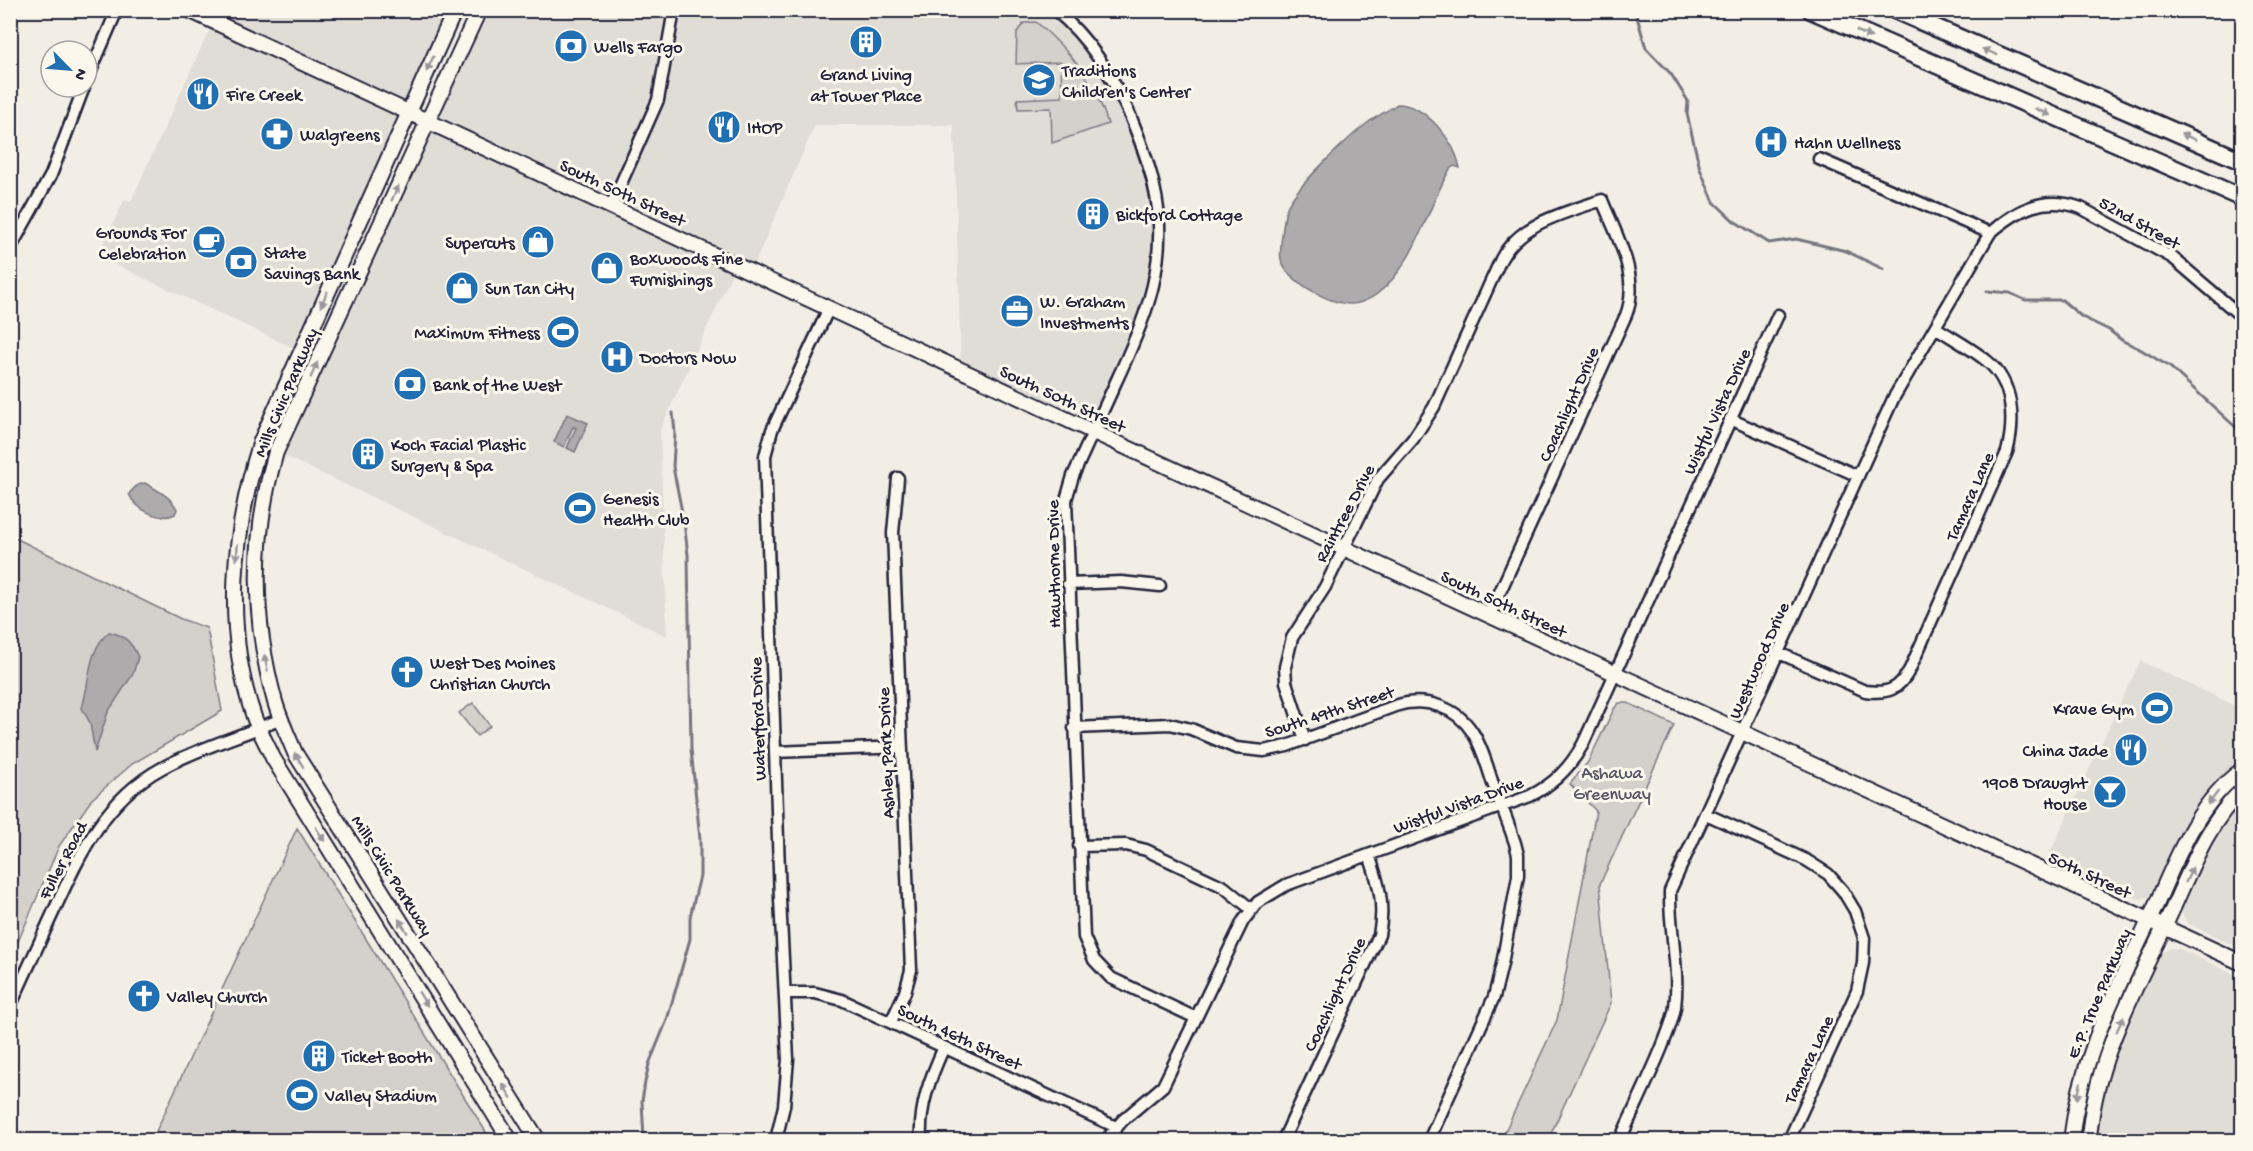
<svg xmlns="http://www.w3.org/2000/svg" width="2253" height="1151" font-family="'Gochi Hand',sans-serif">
	<rect width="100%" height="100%" fill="#f2eee5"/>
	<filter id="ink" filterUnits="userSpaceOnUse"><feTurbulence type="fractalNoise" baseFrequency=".0167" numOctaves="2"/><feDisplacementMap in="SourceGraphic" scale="12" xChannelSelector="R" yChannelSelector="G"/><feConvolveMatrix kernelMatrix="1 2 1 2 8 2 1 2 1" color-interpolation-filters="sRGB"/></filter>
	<g filter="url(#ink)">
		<path fill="#e0dcd6" d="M202 11H455L300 351 97 256 125 199 131 201 213 22Z
			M479 11H1055L1101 60 1152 179 1157 272 1093 432 961 370 954 125H815L751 272 736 265 660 430 667 636 276 452Z
			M2140 661 2242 709V763L2232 771 2156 891 2148 897 2138 899 2047 859Z
			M2242 798V949L2189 924 2184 918 2181 909V904L2215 832Z
			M2171 948 2180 949 2242 978V1140H2094L2104 1082 2128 1019 2159 954Z"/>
		<path fill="#d4d1cc" stroke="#7b7a84" stroke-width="1.5" d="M1036 22C1069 50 1096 82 1108 124L1052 143 1051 108 1018 109 1017 99 1062 97 1061 62 1016 64 1017 32 1024 23Z
			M11 536 181 619 207 628 222 711 132 764 92 799 59 846 11 958Z
			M473 703 490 726 477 736 459 713Z
			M1619 703H1628L1674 725 1600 884 1611 1003 1548 1140H1501L1557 1020 1596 811 1570 784 1588 762 1614 709Z
			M297 828 491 1140H152Z"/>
		<path fill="#aeabad" stroke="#76747f" stroke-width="1.5" d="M1397 104C1426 104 1455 142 1460 168L1454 166 1450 169C1426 210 1416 264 1377 294 1371 299 1359 304 1351 304 1330 304 1287 281 1281 260 1279 251 1284 219 1286 210 1293 189 1351 135 1370 121 1379 115 1389 110 1397 104Z
			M567 414 588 423 575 452 567 448 576 428 573 427 564 447 554 442Z
			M145 483C157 490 171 497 177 509L175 514C160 522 135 509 129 494 134 488 137 484 145 483Z
			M109 632C125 635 132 643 138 657L133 674 108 712 95 752 90 723 82 708C90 683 87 650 109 632Z"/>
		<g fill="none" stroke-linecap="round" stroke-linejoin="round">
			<path stroke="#76747f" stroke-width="3" d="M1635 10 1646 48 1671 74 1688 101 1687 114 1700 169 1714 202 1734 221 1769 243 1796 239 1846 251 1883 269
				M1987 291 2010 293 2025 300H2062L2082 317 2109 330 2123 341 2138 348 2170 367 2242 433
				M644 1140 642 1101 645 1082 649 1064 667 1020 690 939V917L700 876V839L691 749 688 555 684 522 673 467 675 433 673 413"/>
			<defs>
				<path id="minor" d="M1055 10C1089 38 1111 74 1129 113 1142 144 1154 176 1158 209 1165 275 1142 326 1115 384 1101 415 1087 445 1073 476L1066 500 1084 937 1094 960 1111 978 1196 1018
					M87 80 117 10
					M1819 159 1990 233
					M611 206 658 100 674 10
					M10 249 51 175 84 87
					M1730 419 1858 476
					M1068 584 1121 582 1160 586
					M1779 653 1865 691C1888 694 1899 690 1910 669L2007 452C2015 421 2014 383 1987 361 1971 348 1952 338 1935 327
					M1074 728 1170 724 1191 729 1236 748 1264 751 1287 746 1395 706C1425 696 1457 707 1473 733 1482 747 1487 765 1492 781 1500 802 1508 822 1515 843L1518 855V876L1502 964 1494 997 1429 1140
					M1305 740 1286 682 1285 667 1292 638 1325 587 1378 479 1413 439 1434 407 1501 259C1521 222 1565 213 1602 200 1616 235 1641 277 1626 315L1489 616
					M775 752 902 747
					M1706 814 1806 860 1828 874 1843 891 1855 911 1864 938 1863 963 1857 991 1789 1140
					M1079 846 1126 845 1146 850 1224 887 1251 909
					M786 993H815L842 1000 1116 1127
					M10 1007C24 977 38 946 52 915 79 857 103 800 162 768 200 747 242 736 281 719
					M891 1022 905 992 911 970 893 533 898 478
					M776 1140 784 1106 788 1059 780 899 765 456 772 430 829 308
					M921 1140C919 1106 930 1078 944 1047
					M1106 1140 1123 1120 1163 1086 1243 921 1258 902 1286 885 1530 796C1554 784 1570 768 1583 744L1778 315
					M1283 1140 1379 935C1385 905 1379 883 1369 855
					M1620 1140C1634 1109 1649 1079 1662 1047 1667 1034 1673 1021 1675 1007 1680 969 1669 930 1670 891L1893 399 1990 233C2018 209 2044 195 2081 208L2173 258 2242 317"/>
				<path id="major" d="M189 10 1205 484 2242 963
					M455 10 261 441C233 529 223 628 254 717 259 731 267 744 273 758L510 1140
					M479 10 276 452C252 534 252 619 275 702 280 719 288 736 295 753L538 1140
					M2071 1140C2081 1057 2113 997 2148 923 2173 869 2192 807 2242 770
					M2089 1140C2094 1061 2135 990 2168 919 2189 874 2206 824 2242 790"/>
				<path id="highway" d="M1811 10 2242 198
					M1895 10 2242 161"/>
			</defs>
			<use href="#minor" stroke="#22223b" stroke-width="15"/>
			<use href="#major" stroke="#22223b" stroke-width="18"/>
			<use href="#highway" stroke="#22223b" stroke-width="21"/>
			<use href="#minor" stroke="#fbf7ec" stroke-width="10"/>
			<use href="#major" stroke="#fbf7ec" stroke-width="14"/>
			<use href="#highway" stroke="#fbf7ec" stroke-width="16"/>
		</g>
		<defs><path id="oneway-solid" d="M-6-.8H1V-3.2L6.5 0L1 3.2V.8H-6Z" transform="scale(1.5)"/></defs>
		<g fill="#99979c">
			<use href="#oneway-solid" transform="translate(1864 34) rotate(24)"/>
			<use href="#oneway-solid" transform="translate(1990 52) rotate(-157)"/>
			<use href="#oneway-solid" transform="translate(430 64) rotate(115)"/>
			<use href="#oneway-solid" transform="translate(2043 112) rotate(24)"/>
			<use href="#oneway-solid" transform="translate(2189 137) rotate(-157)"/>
			<use href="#oneway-solid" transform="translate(395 193) rotate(-65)"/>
			<use href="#oneway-solid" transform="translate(324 299) rotate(114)"/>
			<use href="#oneway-solid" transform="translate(314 370) rotate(-66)"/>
			<use href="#oneway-solid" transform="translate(237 552) rotate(95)"/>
			<use href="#oneway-solid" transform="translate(266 663) rotate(-101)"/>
			<use href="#oneway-solid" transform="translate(299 760) rotate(-121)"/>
			<use href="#oneway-solid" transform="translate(2213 798) rotate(129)"/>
			<use href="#oneway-solid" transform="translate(320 834) rotate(58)"/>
			<use href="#oneway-solid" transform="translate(2189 875) rotate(-65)"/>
			<use href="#oneway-solid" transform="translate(403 926) rotate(-122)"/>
			<use href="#oneway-solid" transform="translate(423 999) rotate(58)"/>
			<use href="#oneway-solid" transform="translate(2120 1024) rotate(-66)"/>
			<use href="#oneway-solid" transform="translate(507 1091) rotate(-122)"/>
			<use href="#oneway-solid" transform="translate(2079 1091) rotate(102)"/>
		</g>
	</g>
	<defs>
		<symbol id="building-disc" viewBox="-11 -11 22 22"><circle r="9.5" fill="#1f6fb2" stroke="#fbf7ec"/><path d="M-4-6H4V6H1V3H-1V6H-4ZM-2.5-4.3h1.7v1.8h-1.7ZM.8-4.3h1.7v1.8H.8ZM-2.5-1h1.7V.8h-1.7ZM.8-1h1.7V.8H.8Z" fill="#fff"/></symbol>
		<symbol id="bank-disc" viewBox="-11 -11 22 22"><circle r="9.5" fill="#1f6fb2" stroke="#fbf7ec"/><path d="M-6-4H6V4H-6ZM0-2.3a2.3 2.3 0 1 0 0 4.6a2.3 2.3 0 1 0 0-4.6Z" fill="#fff"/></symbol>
		<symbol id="school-disc" viewBox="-11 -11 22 22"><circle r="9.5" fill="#1f6fb2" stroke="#fbf7ec"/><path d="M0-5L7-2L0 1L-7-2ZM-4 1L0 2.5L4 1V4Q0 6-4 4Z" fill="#fff"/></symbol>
		<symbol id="restaurant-disc" viewBox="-11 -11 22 22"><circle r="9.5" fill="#1f6fb2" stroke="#fbf7ec"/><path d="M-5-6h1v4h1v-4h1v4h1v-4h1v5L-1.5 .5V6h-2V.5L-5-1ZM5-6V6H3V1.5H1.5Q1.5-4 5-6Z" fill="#fff"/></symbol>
		<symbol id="pharmacy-disc" viewBox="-11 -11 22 22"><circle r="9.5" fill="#1f6fb2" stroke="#fbf7ec"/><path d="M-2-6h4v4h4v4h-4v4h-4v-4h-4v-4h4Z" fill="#fff"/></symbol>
		<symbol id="hospital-disc" viewBox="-11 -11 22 22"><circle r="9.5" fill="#1f6fb2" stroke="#fbf7ec"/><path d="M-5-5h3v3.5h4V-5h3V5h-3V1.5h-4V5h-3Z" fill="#fff"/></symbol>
		<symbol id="cafe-disc" viewBox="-11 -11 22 22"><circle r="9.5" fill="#1f6fb2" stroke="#fbf7ec"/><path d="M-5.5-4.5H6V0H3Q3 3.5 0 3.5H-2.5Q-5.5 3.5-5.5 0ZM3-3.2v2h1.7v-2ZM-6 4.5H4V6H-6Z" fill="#fff"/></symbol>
		<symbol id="shop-disc" viewBox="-11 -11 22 22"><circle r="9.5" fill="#1f6fb2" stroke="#fbf7ec"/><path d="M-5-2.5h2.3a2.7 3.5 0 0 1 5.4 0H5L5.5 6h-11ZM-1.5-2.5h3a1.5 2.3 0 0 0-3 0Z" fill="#fff"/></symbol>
		<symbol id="office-disc" viewBox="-11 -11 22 22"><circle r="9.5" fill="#1f6fb2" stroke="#fbf7ec"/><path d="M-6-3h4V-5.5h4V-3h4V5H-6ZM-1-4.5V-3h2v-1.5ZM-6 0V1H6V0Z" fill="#fff"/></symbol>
		<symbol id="stadium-disc" viewBox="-11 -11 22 22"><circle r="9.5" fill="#1f6fb2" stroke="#fbf7ec"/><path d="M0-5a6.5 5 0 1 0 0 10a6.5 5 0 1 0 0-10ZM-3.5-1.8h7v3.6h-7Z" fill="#fff"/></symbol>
		<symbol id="church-disc" viewBox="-11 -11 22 22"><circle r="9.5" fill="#1f6fb2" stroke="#fbf7ec"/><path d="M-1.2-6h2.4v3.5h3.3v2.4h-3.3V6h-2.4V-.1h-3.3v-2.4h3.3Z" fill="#fff"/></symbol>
		<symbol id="bar-disc" viewBox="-11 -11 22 22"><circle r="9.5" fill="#1f6fb2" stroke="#fbf7ec"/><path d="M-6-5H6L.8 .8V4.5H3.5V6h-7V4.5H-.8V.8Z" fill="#fff"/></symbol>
	</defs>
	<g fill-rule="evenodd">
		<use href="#building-disc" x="847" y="23" width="38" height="38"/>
		<use href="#bank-disc" x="552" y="27" width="38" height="38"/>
		<use href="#school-disc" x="1020" y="61" width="38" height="38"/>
		<use href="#restaurant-disc" x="184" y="75" width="38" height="38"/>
		<use href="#restaurant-disc" x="705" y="108" width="38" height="38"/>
		<use href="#pharmacy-disc" x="258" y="115" width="38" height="38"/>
		<use href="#hospital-disc" x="1752" y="123" width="38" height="38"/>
		<use href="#building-disc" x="1074" y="195" width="38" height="38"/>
		<use href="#cafe-disc" x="190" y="223" width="38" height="38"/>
		<use href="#shop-disc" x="519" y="223" width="38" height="38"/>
		<use href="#bank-disc" x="222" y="243" width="38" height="38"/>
		<use href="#shop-disc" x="588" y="249" width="38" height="38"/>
		<use href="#shop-disc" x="443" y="269" width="38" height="38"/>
		<use href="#office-disc" x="998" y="292" width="38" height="38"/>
		<use href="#stadium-disc" x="544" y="313" width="38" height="38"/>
		<use href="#hospital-disc" x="598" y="338" width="38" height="38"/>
		<use href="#bank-disc" x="391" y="365" width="38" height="38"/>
		<use href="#building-disc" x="349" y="435" width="38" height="38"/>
		<use href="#stadium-disc" x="561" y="489" width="38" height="38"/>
		<use href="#church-disc" x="388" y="653" width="38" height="38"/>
		<use href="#stadium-disc" x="2138" y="689" width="38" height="38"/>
		<use href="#restaurant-disc" x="2112" y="731" width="38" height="38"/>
		<use href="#bar-disc" x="2091" y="773" width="38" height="38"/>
		<use href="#church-disc" x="125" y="977" width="38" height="38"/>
		<use href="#building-disc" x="300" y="1037" width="38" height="38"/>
		<use href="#stadium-disc" x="283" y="1076" width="38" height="38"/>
	</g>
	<g text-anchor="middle" stroke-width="6" stroke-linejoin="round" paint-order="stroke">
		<g font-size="18" fill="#22223b" stroke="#fbf7ec" text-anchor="start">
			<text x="594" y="52">Wells Fargo</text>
			<text x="1062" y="76">Traditions<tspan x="1062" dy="21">Children's Center</tspan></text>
			<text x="866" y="80" text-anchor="middle">Grand Living<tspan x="866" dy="21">at Tower Place</tspan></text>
			<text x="226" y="100">Fire Creek</text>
			<text x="747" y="133">IHOP</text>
			<text x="300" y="140">Walgreens</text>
			<text x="1794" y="148">Hahn Wellness</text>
			<text x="1116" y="220">Bickford Cottage</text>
			<text x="186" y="238" text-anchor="end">Grounds For<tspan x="186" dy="21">Celebration</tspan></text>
			<text x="515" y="248" text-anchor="end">Supercuts</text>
			<text x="264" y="258">State<tspan x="264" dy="21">Savings Bank</tspan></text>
			<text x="630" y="264">Boxwoods Fine<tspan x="630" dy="21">Furnishings</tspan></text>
			<text x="485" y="294">Sun Tan City</text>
			<text x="1040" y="307">W. Graham<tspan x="1040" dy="21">Investments</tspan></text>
			<text x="540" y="338" text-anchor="end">Maximum Fitness</text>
			<text x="640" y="363">Doctors Now</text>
			<text x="433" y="390">Bank of the West</text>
			<text x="391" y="450">Koch Facial Plastic<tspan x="391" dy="21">Surgery &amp; Spa</tspan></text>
			<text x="603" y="504">Genesis<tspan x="603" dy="21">Health Club</tspan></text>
			<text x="430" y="668">West Des Moines<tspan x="430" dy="21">Christian Church</tspan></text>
			<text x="2134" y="714" text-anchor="end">Krave Gym</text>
			<text x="2108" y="756" text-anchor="end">China Jade</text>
			<text x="2087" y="788" text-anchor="end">1908 Draught<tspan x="2087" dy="21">House</tspan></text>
			<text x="167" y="1002">Valley Church</text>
			<text x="342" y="1062">Ticket Booth</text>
			<text x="325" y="1101">Valley Stadium</text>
		</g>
		<g font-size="18" fill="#22223b" stroke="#fbf7ec">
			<text transform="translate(623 192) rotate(25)" y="6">South 50th Street</text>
			<text transform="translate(2140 222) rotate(29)" y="6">52nd Street</text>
			<text transform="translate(285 392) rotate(-67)" y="6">Mills Civic Parkway</text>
			<text transform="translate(1063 398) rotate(25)" y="6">South 50th Street</text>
			<text transform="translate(1568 404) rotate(-66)" y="6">Coachlight Drive</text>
			<text transform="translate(1716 411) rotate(-65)" y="6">Wistful Vista Drive</text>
			<text transform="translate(1969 496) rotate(-66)" y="6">Tamara Lane</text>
			<text transform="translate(1344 513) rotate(-62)" y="6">Raintree Drive</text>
			<text transform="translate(1053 564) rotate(-91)" y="6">Hawthorne Drive</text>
			<text transform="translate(1504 603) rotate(25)" y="6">South 50th Street</text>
			<text transform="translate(1758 660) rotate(-66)" y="6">Westwood Drive</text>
			<text transform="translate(1329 711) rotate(-18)" y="6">South 49th Street</text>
			<text transform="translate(757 719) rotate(-92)" y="6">Waterford Drive</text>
			<text transform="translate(885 753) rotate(-92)" y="6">Ashley Park Drive</text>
			<text transform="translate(1458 804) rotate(-20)" y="6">Wistful Vista Drive</text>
			<text transform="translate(62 860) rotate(-62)" y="6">Fuller Road</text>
			<text transform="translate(2090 874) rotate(25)" y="6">50th Street</text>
			<text transform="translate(393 875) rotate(58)" y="6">Mills Civic Parkway</text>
			<text transform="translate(2098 993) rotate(-67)" y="6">E.P. True Parkway</text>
			<text transform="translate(1334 994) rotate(-65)" y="6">Coachlight Drive</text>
			<text transform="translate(960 1036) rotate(25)" y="6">South 46th Street</text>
			<text transform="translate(1808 1059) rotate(-65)" y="6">Tamara Lane</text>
		</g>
		<g font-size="18" fill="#575766" stroke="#fbf7ec">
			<text x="1612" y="778">Ashawa<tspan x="1612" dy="21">Greenway</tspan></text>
		</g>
	</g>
	<rect width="2253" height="1151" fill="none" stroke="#fbf7ec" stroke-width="36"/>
	<rect x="18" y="18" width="2217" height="1115" fill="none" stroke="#22223b" stroke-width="2" filter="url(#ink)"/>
	<g transform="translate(69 69) rotate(115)"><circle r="28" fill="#fbf7ec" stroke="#a4a2a5" stroke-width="1.5"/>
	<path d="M0-4.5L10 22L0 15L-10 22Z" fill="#1f6fb2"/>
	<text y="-9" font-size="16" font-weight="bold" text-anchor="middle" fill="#22223b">N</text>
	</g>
</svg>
